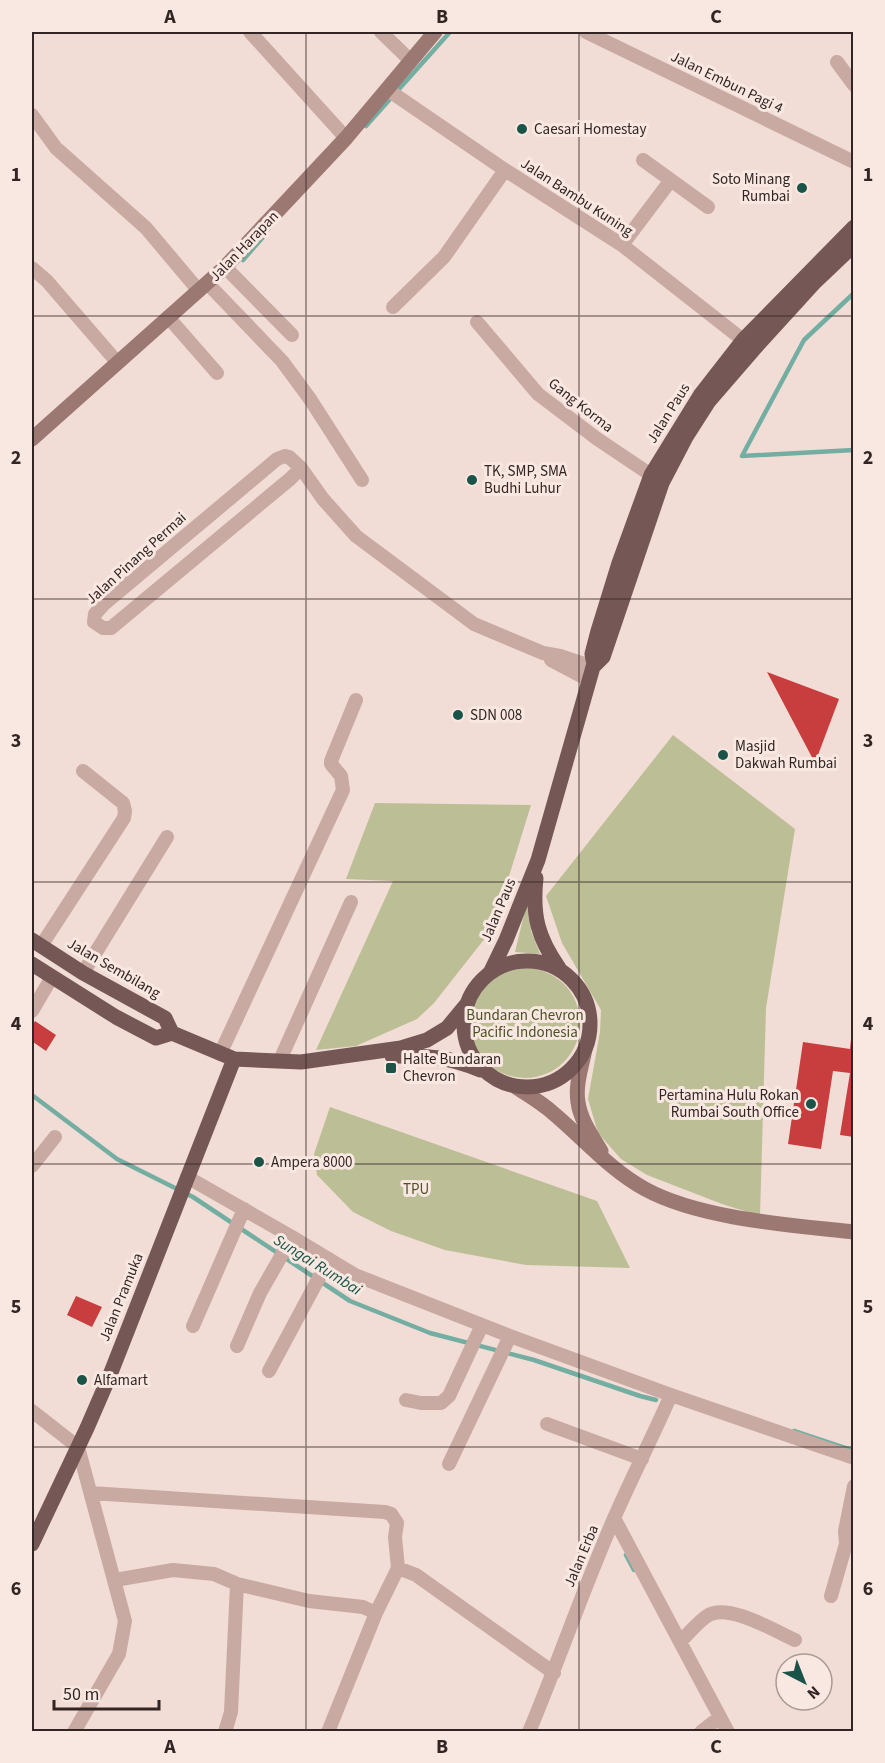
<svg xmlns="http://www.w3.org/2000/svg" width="885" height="1763" font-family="'Source Sans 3',sans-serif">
	<rect width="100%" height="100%" fill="#f1ddd5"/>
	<path fill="#bcbf96" d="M673 735 795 829 766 1008 760 1216 722 1204 647 1175 621 1159 598 1133 588 1099 600 1032 601 1010 562 943 546 896Z
		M375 803 531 805 493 928 434 1003 417 1019 356 1046 316 1050 393 881 346 879Z
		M528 898 531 931 540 954 515 952Z
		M470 1023a55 55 0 1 1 110 0a55 55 0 1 1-110 0Z
		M330 1107 597 1201 630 1268 526 1265 445 1250 391 1231 353 1212 317 1175 314 1154Z"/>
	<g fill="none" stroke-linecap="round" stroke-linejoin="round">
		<path stroke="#74aea2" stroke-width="4.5" d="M366 126 450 32
			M243 260 264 236
			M742 456 804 340 854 293
			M742 456 854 450
			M32 1095 117 1159 193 1197 350 1301 430 1333 534 1360 640 1396 656 1400
			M794 1431 854 1451
			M626 1555 634 1570"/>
	</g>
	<path fill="#c83d3d" d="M767 672 839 699 815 763Z
		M35 1021 56 1035 46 1051 33 1042 34 1040 32 1038V1026Z
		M851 1039H854V1137L840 1135 850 1073 833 1071 821 1149 788 1144 803 1042 850 1049Z
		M76 1296 102 1307 92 1327 67 1315Z"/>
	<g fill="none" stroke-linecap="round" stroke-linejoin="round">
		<path stroke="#c8aaa2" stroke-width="14" d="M250 32 346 138
			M381 32 411 61
			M586 32 854 162
			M837 62 854 85
			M388 90 505 170 622 245 743 340
			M32 115 56 148 146 228 199 291
			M643 160 708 207
			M622 245 671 180
			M225 267 292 335
			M32 268 47 281 117 362
			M208 284 282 361 310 399 362 480
			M393 307 444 257 505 170
			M168 317 217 373
			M477 322 538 394 596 438 651 475
			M301 468 290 479 111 628H103L94 622 95 614 103 605 277 459 285 456 289 457 301 468 323 499 356 536 474 624 543 653 560 656 593 667
			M551 660 589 680
			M41 946 124 818 125 811 123 803 83 771
			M83 973 167 837
			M32 1011 52 977
			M220 1054 343 790 341 776 331 764V761L356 700
			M280 1060 351 902
			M32 1166 55 1137
			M187 1177 292 1237 355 1275 510 1336 671 1395 854 1458
			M193 1326 244 1209
			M237 1346 260 1293 292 1237
			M269 1371 329 1259
			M406 1400 421 1403H441L449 1396 482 1325
			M32 1411 78 1447 125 1621 119 1654 74 1732
			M547 1424 642 1459
			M449 1464 510 1336
			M91 1493 385 1512 391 1514 397 1523 395 1537 398 1568
			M614 1518 728 1732
			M115 1580 173 1570 214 1574 237 1584 309 1601 363 1607 376 1613
			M831 1596 846 1544 845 1531 854 1486
			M680 1642C689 1633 698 1622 707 1616 727 1602 775 1631 795 1640
			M225 1732 231 1712 237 1584
			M328 1732 376 1613 398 1568 416 1575 554 1673
			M529 1732C559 1660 584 1587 615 1516 633 1475 653 1436 671 1395
			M701 1732 720 1717"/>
		<path stroke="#9c7873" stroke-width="15" d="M32 439 225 267 346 138 435 32
			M585 1049C582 1066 575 1085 578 1102 580 1119 592 1136 601 1151
			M516 1087C528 1095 542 1103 553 1113 583 1138 610 1170 645 1189 700 1219 790 1225 854 1232"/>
		<path stroke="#755855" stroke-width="15" d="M594 665 592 654 598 631 619 563 651 475 701 394 743 340 854 227
			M536 878C532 916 538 938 559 968
			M32 940 83 973 165 1018 172 1033
			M464 1024a63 63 0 1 1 126 0a63 63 0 1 1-126 0Z
			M32 964 116 1017 156 1038 172 1033 234 1059 301 1062 401 1048 427 1040 447 1028 466 1005
			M490 973 506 940 538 860 593 667 603 657 662 483 686 437 709 401 754 349 815 282 854 245
			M392 1056C427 1056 448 1056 480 1070
			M32 1544 87 1428 110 1375 234 1059"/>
	</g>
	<path fill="none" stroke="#332524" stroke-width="1.5" stroke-opacity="0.55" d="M306 32V1732M579 32V1732M32 316H854M32 599H854M32 882H854M32 1164H854M32 1447H854"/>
	<g fill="#1a5449" stroke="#f9e8e1" stroke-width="2">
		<circle cx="522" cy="129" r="6"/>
		<circle cx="802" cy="188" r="6"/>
		<circle cx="472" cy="480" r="6"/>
		<circle cx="458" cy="715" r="6"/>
		<circle cx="723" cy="755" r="6"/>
		<rect x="385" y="1062" width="12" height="12" rx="3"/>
		<circle cx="811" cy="1104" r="6"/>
		<circle cx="259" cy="1162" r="6"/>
		<circle cx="82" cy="1380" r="6"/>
	</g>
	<g text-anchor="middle" stroke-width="6" stroke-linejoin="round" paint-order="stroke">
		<g font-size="15" fill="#332524" stroke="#f9e8e1">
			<text transform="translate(727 82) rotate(26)" y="5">Jalan Embun Pagi 4</text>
			<text transform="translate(577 197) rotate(33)" y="5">Jalan Bambu Kuning</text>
			<text transform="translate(244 246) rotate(-46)" y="5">Jalan Harapan</text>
			<text transform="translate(581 405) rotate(38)" y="5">Gang Korma</text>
			<text transform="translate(668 413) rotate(-58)" y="5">Jalan Paus</text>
			<text transform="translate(136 558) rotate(-42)" y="5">Jalan Pinang Permai</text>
			<text transform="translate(498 910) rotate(-67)" y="5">Jalan Paus</text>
			<text transform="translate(114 968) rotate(30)" y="5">Jalan Sembilang</text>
			<text transform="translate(121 1297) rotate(-68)" y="5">Jalan Pramuka</text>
			<text transform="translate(581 1556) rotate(-67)" y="5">Jalan Erba</text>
		</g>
		<g font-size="15" fill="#332524" stroke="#f9e8e1" text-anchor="start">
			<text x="534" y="134">Caesari Homestay</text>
			<text x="790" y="184" text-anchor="end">Soto Minang<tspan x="790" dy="17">Rumbai</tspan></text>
			<text x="484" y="476">TK, SMP, SMA<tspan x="484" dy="17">Budhi Luhur</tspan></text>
			<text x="470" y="720">SDN 008</text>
			<text x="735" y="751">Masjid<tspan x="735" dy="17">Dakwah Rumbai</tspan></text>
			<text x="403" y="1064">Halte Bundaran<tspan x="403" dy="17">Chevron</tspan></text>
			<text x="799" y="1100" text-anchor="end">Pertamina Hulu Rokan<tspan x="799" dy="17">Rumbai South Office</tspan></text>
			<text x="271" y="1167">Ampera 8000</text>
			<text x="94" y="1385">Alfamart</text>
		</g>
		<g font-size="15" fill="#4c5128" stroke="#f9e8e1">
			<text x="525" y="1020">Bundaran Chevron<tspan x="525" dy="17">Pacific Indonesia</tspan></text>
			<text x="416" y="1194">TPU</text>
		</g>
		<g font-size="16" font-style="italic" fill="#1a5449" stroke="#f9e8e1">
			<text transform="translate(318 1264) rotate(32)" y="6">Sungai Rumbai</text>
		</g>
	</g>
	<rect width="885" height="1763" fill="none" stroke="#f9e8e1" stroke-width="66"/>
	<g transform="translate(804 1682) rotate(138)"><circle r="28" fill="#f9e8e1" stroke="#aa9a95" stroke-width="1.5"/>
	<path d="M0-4.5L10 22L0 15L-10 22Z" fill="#1a5449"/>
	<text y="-9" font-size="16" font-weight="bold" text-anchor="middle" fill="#332524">N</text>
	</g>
	<path d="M54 1700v9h105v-9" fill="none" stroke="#332524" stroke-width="3"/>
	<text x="63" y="1700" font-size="18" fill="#332524" stroke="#f9e8e1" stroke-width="4.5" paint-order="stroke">50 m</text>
	<rect x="33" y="33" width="819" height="1697" fill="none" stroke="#332524" stroke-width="2"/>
	<g font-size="20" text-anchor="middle" font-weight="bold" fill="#332524">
		<text x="170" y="23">A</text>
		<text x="442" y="23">B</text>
		<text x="716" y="23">C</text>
		<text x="16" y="181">1</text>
		<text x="868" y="181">1</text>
		<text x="16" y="464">2</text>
		<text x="868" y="464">2</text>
		<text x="16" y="747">3</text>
		<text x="868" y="747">3</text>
		<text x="16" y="1030">4</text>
		<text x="868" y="1030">4</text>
		<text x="16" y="1313">5</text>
		<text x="868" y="1313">5</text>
		<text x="16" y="1595">6</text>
		<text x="868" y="1595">6</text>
		<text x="170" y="1753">A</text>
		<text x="442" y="1753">B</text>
		<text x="716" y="1753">C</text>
	</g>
</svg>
